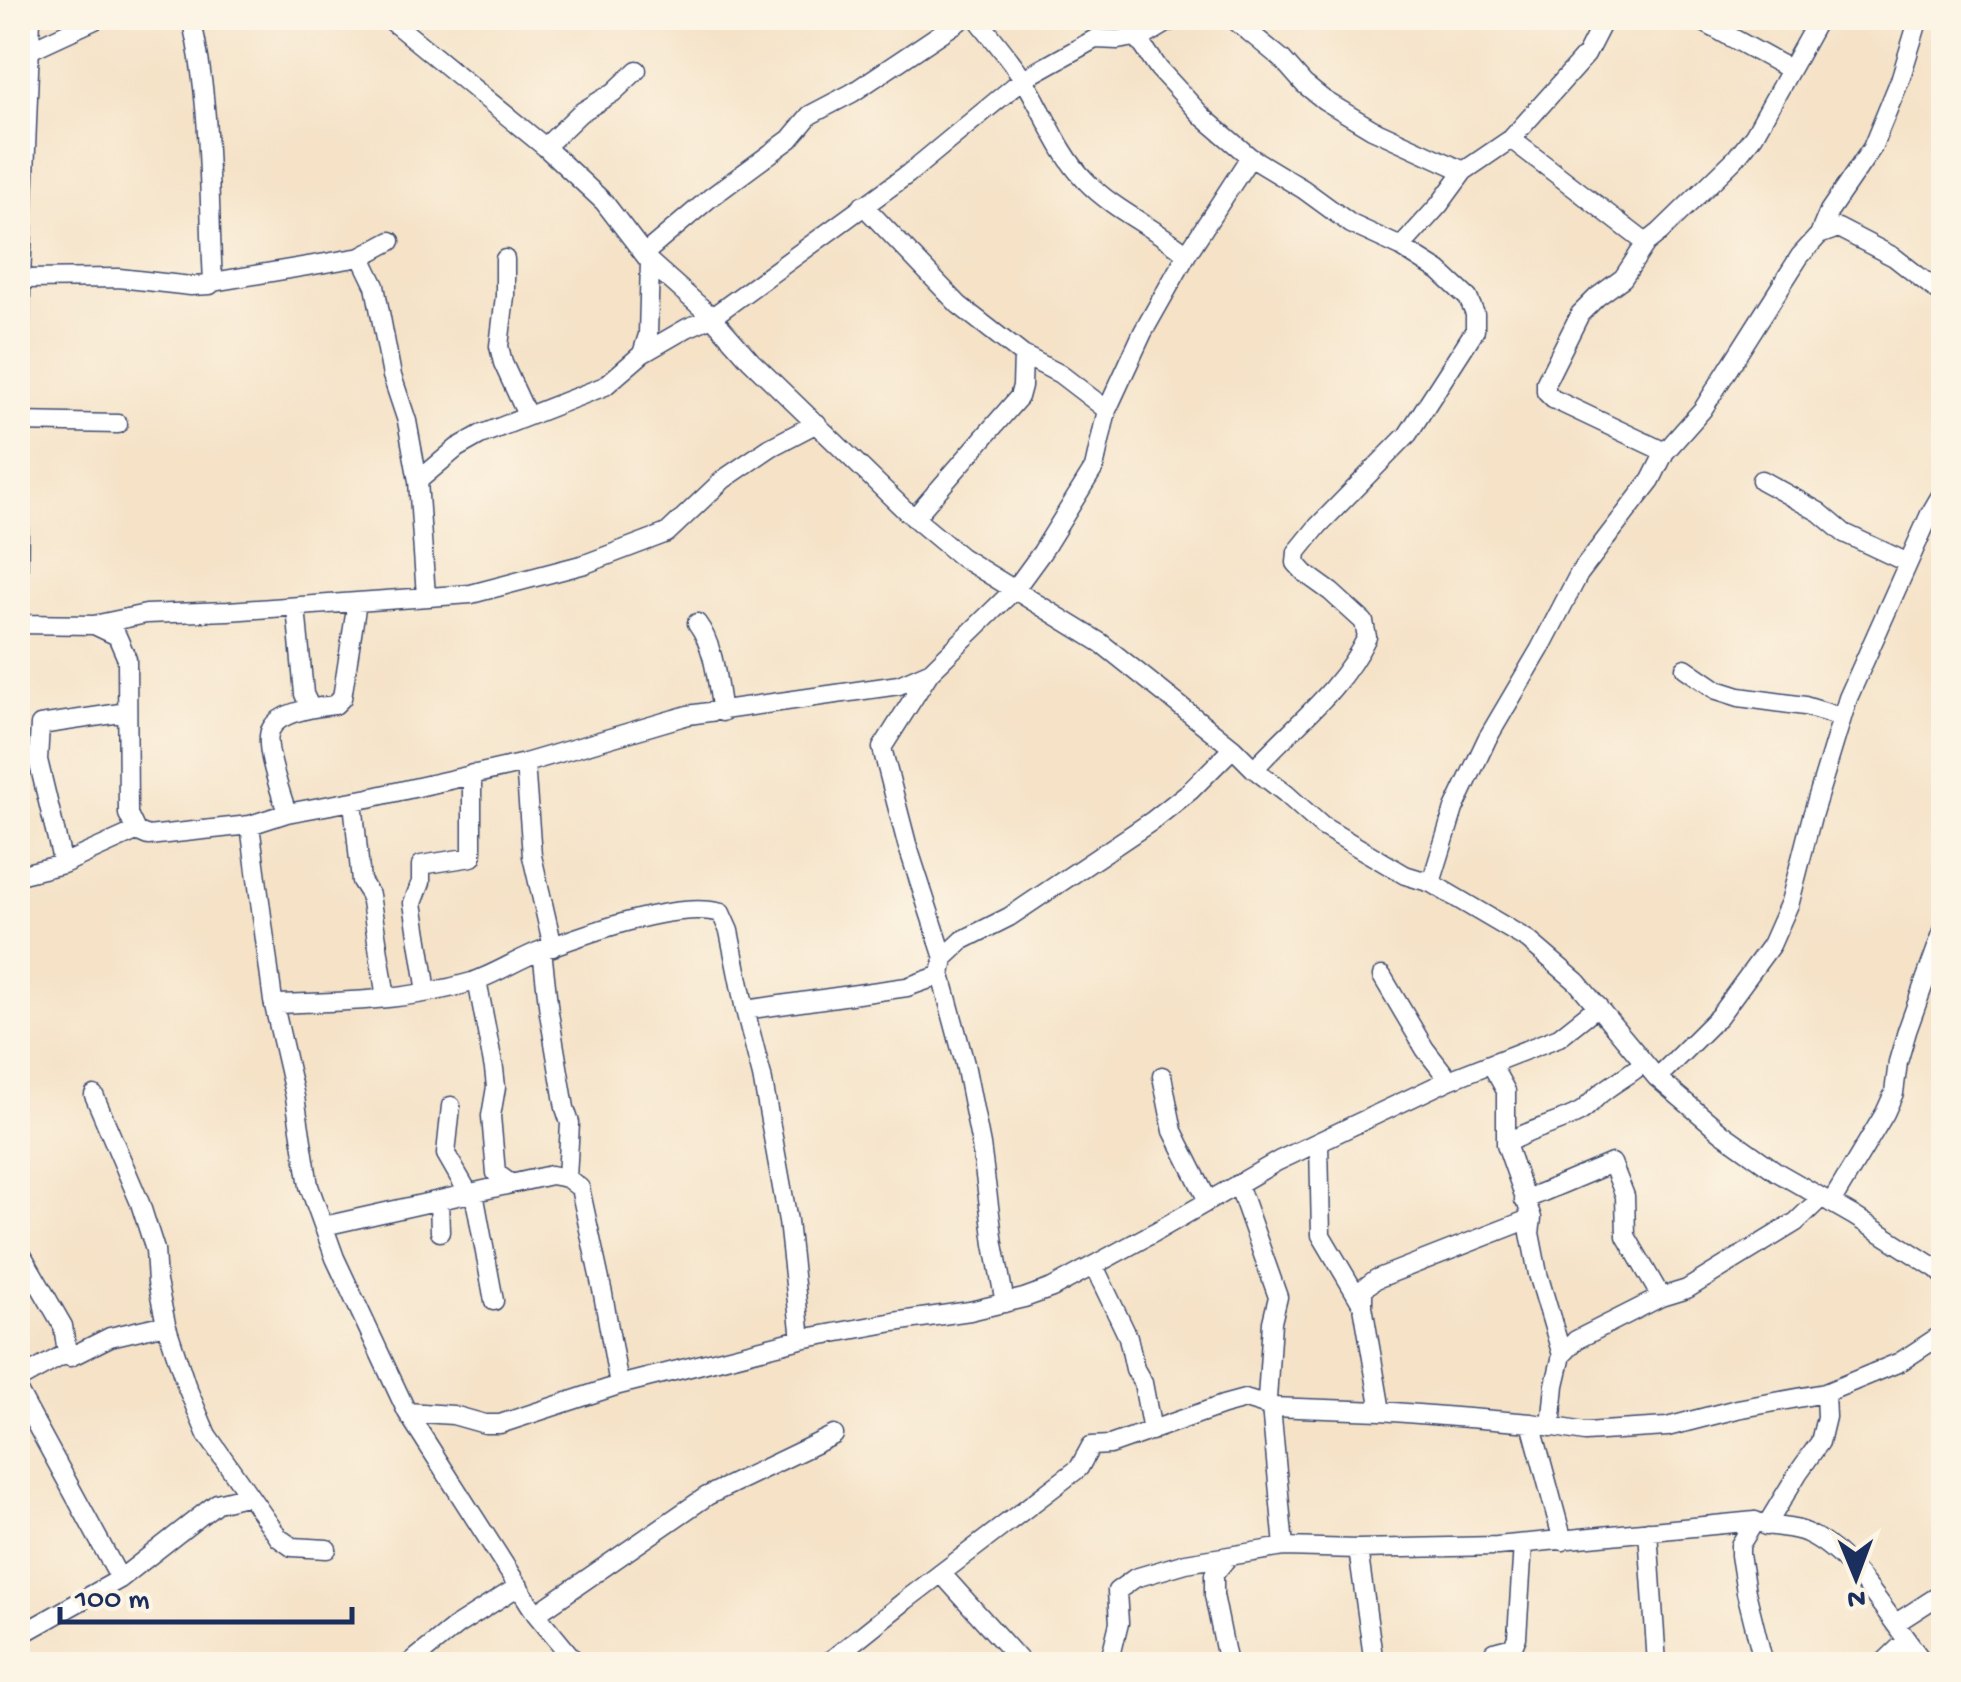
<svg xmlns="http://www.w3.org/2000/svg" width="1961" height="1682" font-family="'Gochi Hand',sans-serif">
	<rect width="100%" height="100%" fill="#fcf5e5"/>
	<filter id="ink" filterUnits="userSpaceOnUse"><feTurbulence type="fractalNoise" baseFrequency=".01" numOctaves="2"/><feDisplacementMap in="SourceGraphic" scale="20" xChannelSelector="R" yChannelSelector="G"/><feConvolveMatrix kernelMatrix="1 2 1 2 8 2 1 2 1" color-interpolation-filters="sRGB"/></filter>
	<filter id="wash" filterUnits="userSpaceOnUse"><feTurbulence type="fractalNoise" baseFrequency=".0048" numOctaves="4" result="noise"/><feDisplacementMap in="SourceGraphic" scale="40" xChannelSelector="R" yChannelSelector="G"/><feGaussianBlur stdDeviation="2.25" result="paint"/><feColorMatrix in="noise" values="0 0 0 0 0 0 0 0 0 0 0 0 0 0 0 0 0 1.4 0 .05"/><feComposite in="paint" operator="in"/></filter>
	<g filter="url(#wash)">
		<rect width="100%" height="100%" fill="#f5e2c7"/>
	</g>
	<g filter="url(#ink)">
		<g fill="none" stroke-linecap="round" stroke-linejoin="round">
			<defs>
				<path id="street" d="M191 18C212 105 208 193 213 282
					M388 18 545 147 604 202 650 262 712 317 750 360 906 511 961 557 1101 643 1233 748 1254 769 1285 793 1322 826 1405 875 1431 883 1528 940 1577 982 1657 1078 1722 1133 1777 1172 1854 1216 1937 1269 1944 1276
					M977 18C992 38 1010 58 1024 80 1045 113 1058 152 1085 180 1114 211 1155 227 1187 254
					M1232 18 1282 59 1304 84 1324 100 1372 129 1464 171
					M1696 18 1789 69
					M1137 37 1159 69 1203 117 1250 157 1303 189 1351 224 1401 247 1439 271 1468 298 1475 314V330L1408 434 1318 526 1297 552 1296 563 1306 574 1331 592 1364 622 1367 637C1341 691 1293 726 1254 769
					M18 47 32 49 99 18
					M1511 139 1646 243
					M545 147 580 113 614 92 637 70
					M863 205 959 305 1023 355 1060 374 1107 410
					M1819 235 1838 228 1894 257 1944 296
					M1401 247 1439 205 1464 171 1511 139 1586 55 1605 18
					M644 254 710 198 790 139 810 115 852 93 964 18
					M361 257 375 286 392 376 407 421 418 481 426 596
					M505 259V296L499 346 503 363 527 415
					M21 279 119 278 191 286 210 285 213 282 361 257 391 241
					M642 354 648 335 650 262
					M18 422 118 424
					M1665 452 1553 399 1546 392V382L1580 314 1597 297 1623 278 1646 243 1660 232 1735 159 1754 135 1819 18
					M1761 480 1819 512 1844 533 1908 563
					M418 481 457 448 480 435 605 386 642 354 687 328 712 317 908 174 1023 79 1095 39 1118 40 1147 35 1175 18
					M914 518 1019 397 1022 386 1023 355
					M296 607 304 694 310 707
					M697 623C715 647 717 683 722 712
					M18 624 21 279 31 18
					M18 624 94 625 117 636 127 659 128 814 136 831
					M94 625 146 614 228 611 471 594 585 564 667 533 724 479 771 447 817 423
					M1685 668 1717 690 1739 697 1805 706 1841 717
					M930 672 882 748 907 844 944 958
					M525 763 532 856 553 947
					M353 801 361 881 370 895 386 998
					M287 813C282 796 262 743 271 729 280 711 318 707 335 705L342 698 357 602
					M250 825 273 1001 295 1097 309 1186 335 1258 407 1412 536 1614 577 1664
					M63 864 38 760 40 725 127 712
					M18 875 63 864 136 831 148 836 250 825 287 813 369 798 525 763 688 715 899 685 931 671 1015 589 1042 552 1094 468 1107 410 1143 332 1187 254 1250 157
					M1431 883 1454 809 1487 739 1540 649 1579 574 1651 480 1665 452 1703 409 1800 256 1819 235 1829 211 1872 148 1900 80 1919 18
					M542 950 549 1013 565 1108 570 1123 567 1178
					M1382 976 1425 1049 1449 1080
					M477 980 494 1069 496 1087 491 1116 496 1173 511 1184
					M427 992 413 903 421 882V865L472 857V774
					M274 1004C340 1002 408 1001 472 982 496 974 518 959 542 950 585 934 677 900 721 913L729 931 745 1010 907 987 941 975
					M745 1010 762 1076 788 1221 801 1339
					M1491 1064 1506 1091V1144L1532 1218 1530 1233 1538 1274 1562 1355
					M1162 1076 1173 1131 1208 1201
					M1657 1078 1719 1016 1771 945 1790 902 1812 816 1848 698 1930 514 1944 490
					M94 1095 140 1203 155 1250 157 1282 166 1324 186 1385 207 1435 279 1538 292 1547 327 1549
					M451 1106 446 1154 469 1194
					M1319 1142 1321 1235 1363 1306 1381 1411
					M1506 1144C1528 1129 1556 1125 1580 1112 1589 1107 1595 1097 1604 1091 1617 1081 1631 1074 1643 1063
					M1238 1184 1278 1297 1272 1322 1267 1399 1271 1407 1284 1547
					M474 1193 494 1301
					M1524 1200 1612 1163 1625 1196 1626 1236 1661 1297
					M439 1201 440 1232
					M1831 1203 1885 1113 1894 1093 1898 1062 1907 1031 1944 928
					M324 1226 551 1175 567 1178 580 1188 603 1294 619 1385
					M18 1248 63 1326 67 1353
					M1094 1266 1128 1337 1135 1369 1143 1383 1152 1431
					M1005 1303 994 1244 981 1145 965 1064 941 975 944 958 963 940 1009 917 1152 821 1190 791 1233 748
					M1363 1305V1289L1376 1279 1532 1218
					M18 1380 67 1353 70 1357 110 1337 166 1324
					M18 1391 120 1579
					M407 1412 453 1415 485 1424H500L619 1385 801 1339 894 1322 970 1311 1024 1298 1052 1288 1155 1232 1278 1161 1449 1080 1559 1037 1598 1006
					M1531 1423 1563 1541
					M1551 1427 1555 1385 1562 1355 1576 1340 1661 1297 1687 1289 1796 1222 1821 1198
					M1755 1521 1740 1545V1555L1746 1592 1764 1664
					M1766 1526 1798 1473 1820 1442 1826 1417 1825 1393
					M1648 1531 1657 1664
					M1358 1549 1374 1664
					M941 1573 1023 1664
					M536 1614 707 1496 834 1435
					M1896 1623 1944 1592
					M18 1636 120 1579 217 1503 249 1495
					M409 1664 456 1626 519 1586
					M826 1664 906 1600 1079 1468 1091 1446 1110 1445 1223 1405 1245 1399 1271 1407 1381 1411 1531 1423 1585 1432 1667 1427 1737 1409 1825 1393 1900 1362 1944 1333
					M1109 1664 1119 1623 1117 1591 1135 1578 1186 1563 1284 1547 1358 1549 1497 1546 1755 1521C1771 1529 1791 1525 1807 1533 1855 1555 1892 1624 1925 1664
					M1228 1664 1214 1595V1574L1229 1556
					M1493 1664 1494 1652 1513 1647 1517 1637 1523 1544
					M1882 1664 1906 1641"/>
			</defs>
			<use href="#street" stroke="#3c4a6e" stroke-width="21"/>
			<use href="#street" stroke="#fff" stroke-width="18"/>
		</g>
	</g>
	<rect width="1961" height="1682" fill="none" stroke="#fcf5e5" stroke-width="60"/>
	<g transform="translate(1856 1577) rotate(179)" stroke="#fcf5e5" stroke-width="8" paint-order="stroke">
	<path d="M0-8L18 38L0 25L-18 38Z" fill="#1b2f5e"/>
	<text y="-15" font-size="28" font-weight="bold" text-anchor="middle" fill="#1b2f5e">N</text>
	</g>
	<path d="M60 1607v15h292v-15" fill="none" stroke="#1b2f5e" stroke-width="5"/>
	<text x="75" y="1607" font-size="30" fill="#1b2f5e" stroke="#fcf5e5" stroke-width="8" paint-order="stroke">100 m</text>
</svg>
